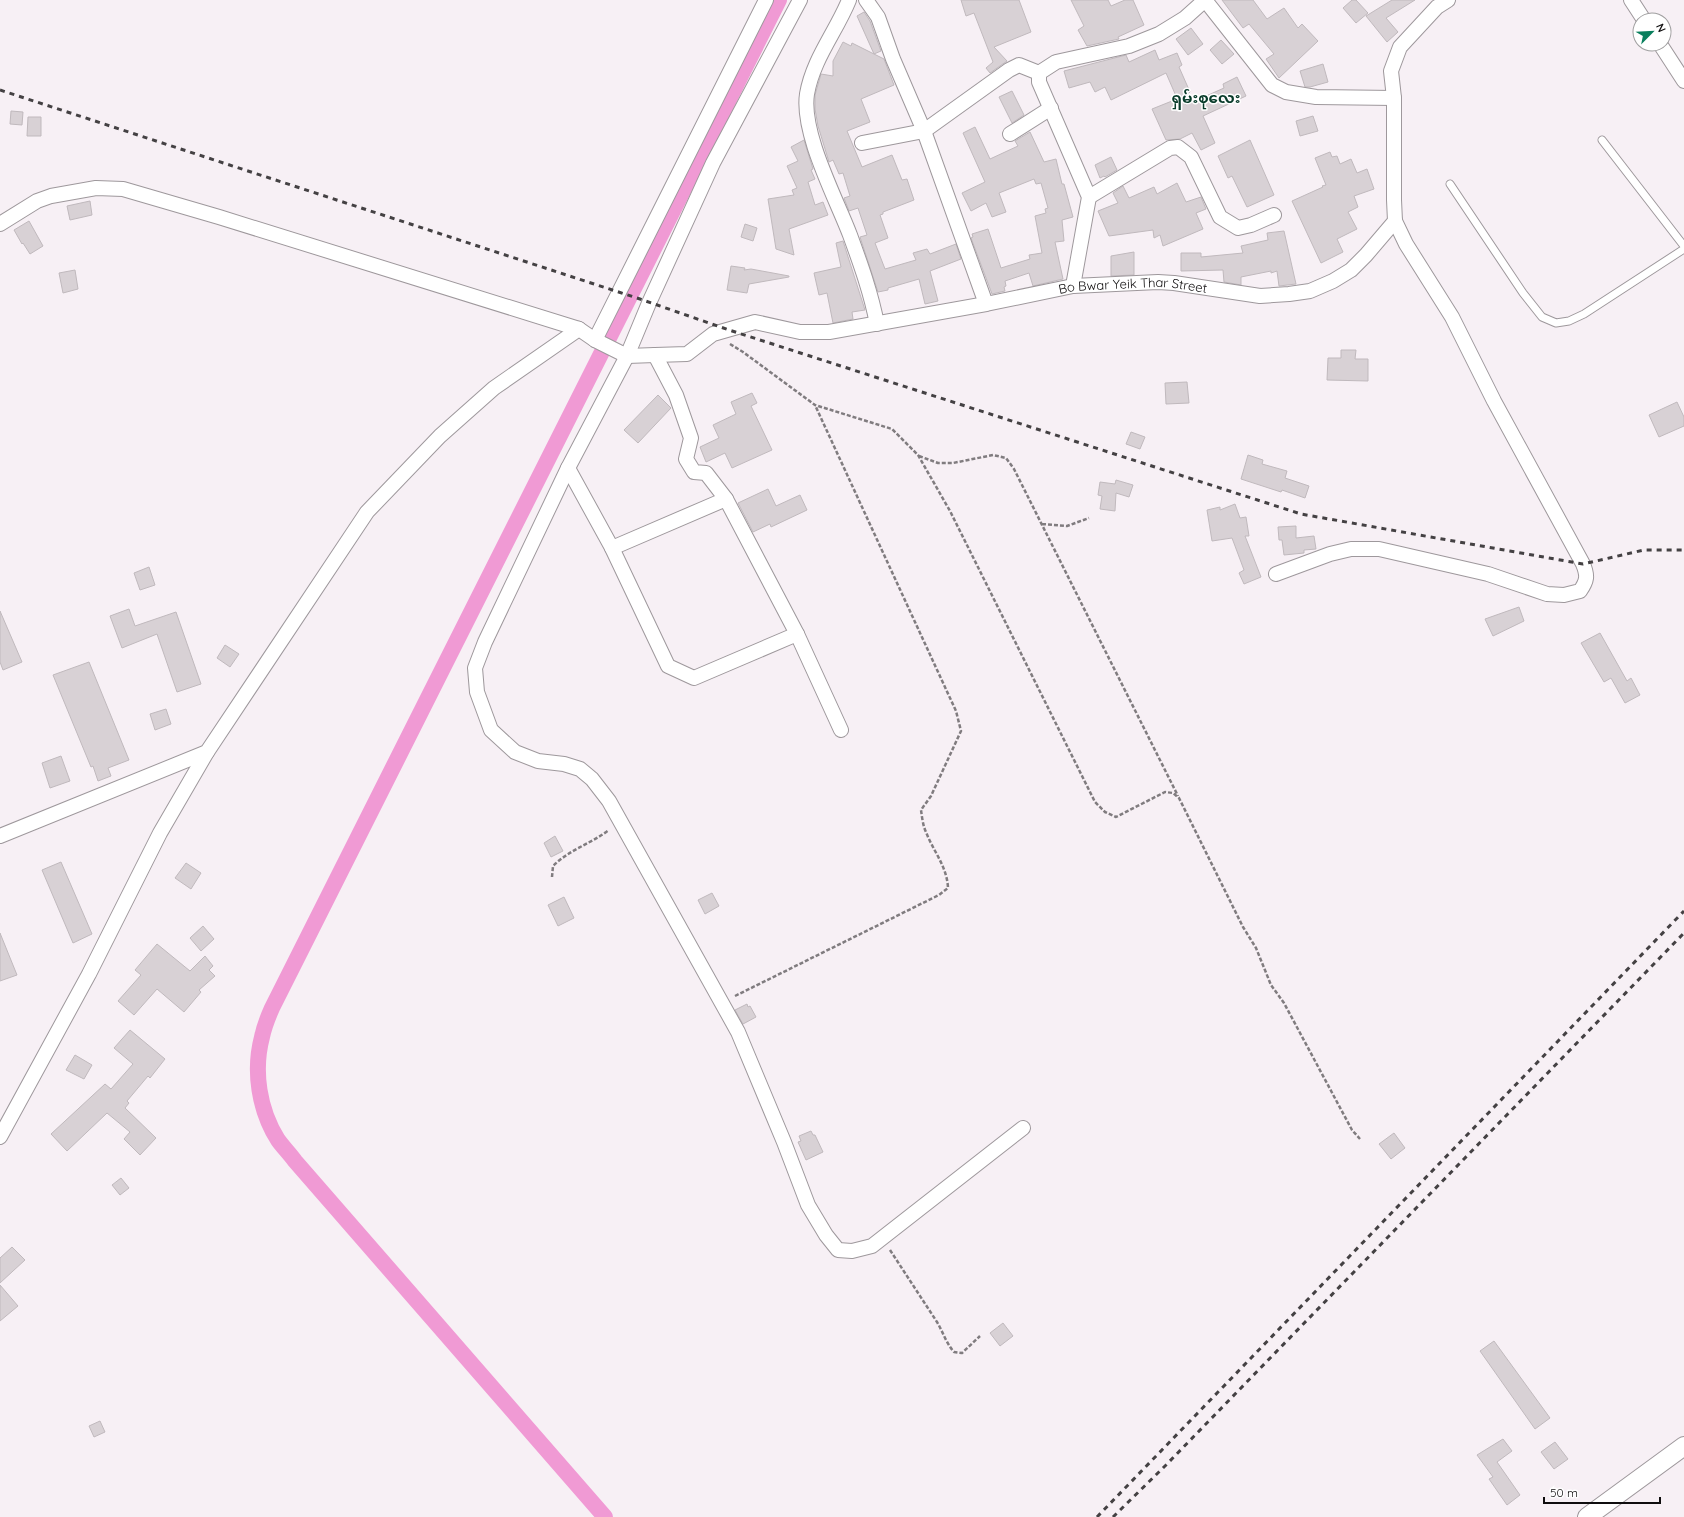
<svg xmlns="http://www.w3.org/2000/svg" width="1684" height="1517" font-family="Quicksand,'Noto Sans Myanmar',sans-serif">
	<rect width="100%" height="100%" fill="#f7f0f5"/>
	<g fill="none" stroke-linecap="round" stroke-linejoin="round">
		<path stroke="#f09ad4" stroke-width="16" d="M605 1517 295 1161C290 1154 283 1147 278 1140 259 1110 253 1071 262 1037 264 1027 268 1017 272 1008L779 0"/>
	</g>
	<path fill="#d8d1d5" stroke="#c0b9bd" d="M961 0H1019L1031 32 994 47 1007 61 990 73 986 68 993 62 974 13 966 16Z
		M1071 0H1108L1111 6 1125 0H1133L1144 25 1118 37 1119 39 1087 46 1078 30 1084 26Z
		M1222 0H1253L1267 19 1284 8 1298 28 1302 24 1318 41 1279 78 1266 59 1274 54 1249 24 1243 28Z
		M1352 0H1356L1368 13 1356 23 1343 8Z
		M1392 0H1415L1386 18 1398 32 1387 42 1366 16Z
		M864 12 870 21 881 51 874 54 857 16Z
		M1191 28 1203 44 1188 55 1176 39Z
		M1221 40 1234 54 1222 64 1210 50Z
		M843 42 851 46 852 43 884 59 894 85 861 99 870 122 847 131 862 167 892 155 902 180 907 179 914 200 883 212V214L880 215 888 238 875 243 885 269 916 260 913 253 927 249 930 254 956 244 961 259 930 271 938 301 925 304 919 279 888 288V290L878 292 860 237 867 235 858 208 849 211 844 198 850 196 843 173 839 174 833 160 829 162 818 126 815 109V95L821 74 833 76V61Z
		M1155 50 1159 60 1177 53 1182 65 1179 67 1190 92 1179 103 1166 73 1111 100 1105 87 1095 92 1090 82 1069 88 1064 71 1126 55 1129 62Z
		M1323 64 1328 82 1310 87H1305L1300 71Z
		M1237 77 1246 96 1203 116 1215 143 1201 150 1192 133 1180 139 1166 140 1152 109 1172 101 1174 105 1182 101 1186 105 1224 88 1223 84Z
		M1012 91 1024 115 1012 123 999 97Z
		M11 111 23 112 22 125 10 124Z
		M1313 116 1318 131 1300 136 1296 121Z
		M28 117H41V136H27Z
		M975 127 990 159 1018 146 1015 141 1030 132 1044 162 1056 159 1062 184H1064L1073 217 1062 220 1064 241 1055 242 1063 279 1033 286 1029 273 1005 281 1006 286 1004 287 1005 291 992 294 971 238 973 237 972 234 988 229 1001 268 1030 259 1029 255 1042 253 1035 216 1046 213 1045 209 1048 208 1041 183 1036 184 1034 179 999 193 1006 212 992 217 986 203 971 211 962 193 985 182 963 133Z
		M804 140 813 169 811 170 815 179 808 182 815 205 823 202 828 215 789 229 794 255 776 249 768 199 794 195 792 190 797 188 787 166 798 161 791 147Z
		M1250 140 1274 195 1247 207 1232 176 1228 178 1218 156Z
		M1330 152 1332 157 1337 156 1340 164 1351 159 1357 173 1367 169 1374 189 1354 196 1358 207 1348 212 1357 229 1337 239 1343 252 1321 263 1292 201 1323 187 1322 186 1326 185 1315 158Z
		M1111 157 1117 170 1105 177 1104 176 1100 178 1095 165Z
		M1177 183 1186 202 1201 197 1206 209 1196 213 1203 229 1163 246 1160 235 1154 238 1153 230 1109 236 1098 211 1118 203 1113 193 1123 186 1129 198 1154 187 1157 194Z
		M90 201 92 215 70 220 67 206Z
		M29 221 43 246 30 254 23 243 22 244 14 230Z
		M745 224 757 228 753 241 741 237Z
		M1284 231 1296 284 1279 286 1277 271 1271 273V271L1241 277V285L1224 282 1223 270 1181 271V253H1201V257L1243 253 1241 246 1268 240 1267 233Z
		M843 241 865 310 852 312 853 319 833 323 827 293 819 295 814 273 841 267 836 243Z
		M1134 252V275L1111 276V256Z
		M731 266 745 268 744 270 751 269 789 276V277L749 284 747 293 727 290Z
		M75 270 78 289 63 293 59 273Z
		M1341 350H1356L1355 359H1368V381L1327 380 1328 358H1341Z
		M1187 382 1189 403 1166 404 1165 383Z
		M752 393 757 403 751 406 772 450 732 468 725 453 706 462 700 447 719 438 713 425 736 414 731 402Z
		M658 395 671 408 638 443 624 430Z
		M1677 402 1684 417V426L1659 437 1649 415Z
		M1131 432 1145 437 1140 449 1126 444Z
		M1248 455 1263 460 1262 464 1287 471 1285 478 1309 486 1305 498 1282 490 1281 492 1241 479Z
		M1116 480 1133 485 1129 497 1116 493 1115 511 1100 509 1102 496 1098 495 1100 482 1115 484Z
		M768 489 776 506 800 495 807 510 771 527 770 524 753 532 738 503Z
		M1235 504 1240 518 1246 517 1249 536H1245L1261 577 1244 584 1239 573 1244 570 1232 538 1212 541 1207 510 1220 507V510Z
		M1296 526V538L1314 536 1316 549 1304 550V553L1284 555 1282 540H1279L1278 527Z
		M149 567 155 585 140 590 134 573Z
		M1519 607 1524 621 1493 636 1485 619Z
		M129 609 135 626 176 612 201 684 177 692 157 634 122 648 110 616Z
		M0 611 22 662 3 670 0 662Z
		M1600 633 1627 681 1631 678 1640 695 1625 703 1611 678 1604 682 1581 643Z
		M225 645 239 654 230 667 217 658Z
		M89 662 129 760 108 768 111 776 98 781 93 766 91 767 53 675Z
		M166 709 171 724 155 730 150 714Z
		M61 756 70 781 50 788 42 763Z
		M555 836 563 851 551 857 544 843Z
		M61 862 92 934 73 943 42 870Z
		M186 863 201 873 191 889 175 878Z
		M712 893 719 906 705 914 698 900Z
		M564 897 574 918 558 926 548 905Z
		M203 926 214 939 201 951 190 938Z
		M0 933 17 975 0 981Z
		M157 944 190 971 205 956 213 966 209 970 215 976 199 990 201 992 184 1012 157 989 134 1015 118 1001 141 975 135 970Z
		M747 1004 748 1007 750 1006 756 1017 743 1024 735 1010Z
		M130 1030 165 1059 150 1078 148 1076 127 1101 129 1103 125 1108 156 1138 140 1155 124 1139 130 1132 107 1113 67 1151 51 1134 105 1084 111 1089 133 1064 114 1048Z
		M75 1055 92 1065 84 1079 66 1070Z
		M811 1131 813 1135H815L823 1152 806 1160 798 1142 801 1141 799 1136Z
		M1394 1133 1405 1148 1391 1159 1379 1144Z
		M121 1178 129 1188 120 1195 112 1185Z
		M12 1247 25 1260 0 1283V1258Z
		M0 1285 18 1306 0 1321Z
		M1003 1323 1013 1336 1000 1346 990 1333Z
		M1494 1341 1550 1418 1535 1429 1480 1351Z
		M100 1421 105 1432 94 1437 89 1426Z
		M1503 1439 1512 1451 1497 1462 1520 1495 1507 1505 1489 1479 1493 1477 1477 1455Z
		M1555 1442 1568 1459 1554 1469 1541 1452Z"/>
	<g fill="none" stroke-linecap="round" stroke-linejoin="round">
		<defs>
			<path id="service" d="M1602 140 1684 246
				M1450 184 1523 293 1542 317 1556 323 1569 321 1584 314 1684 249"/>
			<g id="minor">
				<path d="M800 0 713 163 649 303 627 356 568 468 485 642 475 668 477 692 491 730 515 752 538 761 564 764 580 769 592 779 609 801 738 1032 784 1142 808 1205 826 1235 838 1250 852 1251 872 1246 1023 1128"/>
				<path d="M849 0C836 32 813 59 807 94 801 133 836 198 850 235 861 265 871 293 877 324"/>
				<path d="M866 0 878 17 893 59 924 131 986 304"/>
				<path d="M1205 0 1272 85 1286 92 1316 97 1394 98"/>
				<path d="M1631 0 1644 20"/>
				<path d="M1660 44 1684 81"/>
				<path d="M1010 134 1051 108"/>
				<path d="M862 143 924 131 1009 70 1019 65 1039 73"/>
				<path d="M1089 197 1170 148 1178 147 1191 157 1220 217 1238 228 1251 225 1274 215"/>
				<path d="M0 224 37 201 51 196 96 188 123 189 219 217 579 329"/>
				<path d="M1073 286 1089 197 1039 82V73L1056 62 1129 46 1159 34 1185 18 1205 0"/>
				<path d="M595 340 766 0"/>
				<path d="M655 355 676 395 691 438 686 459 694 472 706 473 726 499 797 634 841 730"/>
				<path d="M568 468 612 548 668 666 694 678 797 634"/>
				<path d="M612 548 726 499"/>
				<path d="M1276 574 1330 554 1351 549H1379L1488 574 1547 594 1564 595 1580 591C1587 581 1588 576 1583 564L1494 401 1452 317 1406 244 1395 221"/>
				<path id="s1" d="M0 836 207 752 367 512 440 436 494 388 579 329 595 340 627 356 655 355 687 354 713 334 755 322 800 332H829L986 304 1073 286 1158 282 1174 283 1260 296 1289 294 1310 291 1333 281 1351 270 1366 255 1395 221 1394 200V98L1391 71 1400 47 1437 7 1448 0"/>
				<path d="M0 1137 89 974 160 833 207 752"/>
			</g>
			<path id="tertiary" d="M1587 1517 1684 1446"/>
		</defs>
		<use href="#service" stroke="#9e989c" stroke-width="9"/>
		<use href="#minor" stroke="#9e989c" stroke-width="16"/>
		<use href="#tertiary" stroke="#9e989c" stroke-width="20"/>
		<path stroke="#807c7f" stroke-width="2.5" stroke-dasharray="4 2" stroke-linecap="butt" d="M730 344 743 352 815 405 892 429 918 455 950 511 1095 802 1105 812 1116 817 1165 792 1173 793 1179 798 1243 927 1256 948 1271 985 1284 1003 1352 1130 1360 1139
			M919 456 938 463H953L993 455 1006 458 1014 469 1178 796
			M1042 524 1067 526 1089 518
			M552 877 553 866C569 850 590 844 609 830
			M735 996 939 895 948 888C947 866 933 851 926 832 923 826 922 817 921 810L931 796 961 731 956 711 815 405
			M890 1250 937 1322C943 1332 946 1343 954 1352L962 1353 980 1336"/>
		<use href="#service" stroke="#fff" stroke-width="7"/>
		<use href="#minor" stroke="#fff" stroke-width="14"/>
		<use href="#tertiary" stroke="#fff" stroke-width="18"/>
		<path stroke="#444143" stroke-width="3" stroke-dasharray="5 5" stroke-linecap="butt" d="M0 90 640 299 729 330 1301 514 1583 564 1644 550H1684
			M1097 1517 1684 911
			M1113 1517 1166 1465 1684 933"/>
	</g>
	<g text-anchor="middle" stroke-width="3" stroke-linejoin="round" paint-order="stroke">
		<g font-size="13" fill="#0f0d0e" stroke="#fff">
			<text dy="5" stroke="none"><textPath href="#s1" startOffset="1368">Bo Bwar Yeik Thar Street</textPath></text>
		</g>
		<g font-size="15" font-weight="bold" fill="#083b2a" stroke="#fff">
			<text x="1206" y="103">ရှမ်းစုလေး</text>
		</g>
	</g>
	<g transform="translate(1652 32) rotate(66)"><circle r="19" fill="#ffffff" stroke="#9f9e9f"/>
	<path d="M0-3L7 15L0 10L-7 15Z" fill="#097f5d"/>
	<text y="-6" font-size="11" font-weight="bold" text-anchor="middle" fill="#0f0d0e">N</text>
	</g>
	<path d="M1544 1497v6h116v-6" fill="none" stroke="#0f0d0e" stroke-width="2"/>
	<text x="1550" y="1497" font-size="12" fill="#0f0d0e" stroke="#ffffff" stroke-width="3" paint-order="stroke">50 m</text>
</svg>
